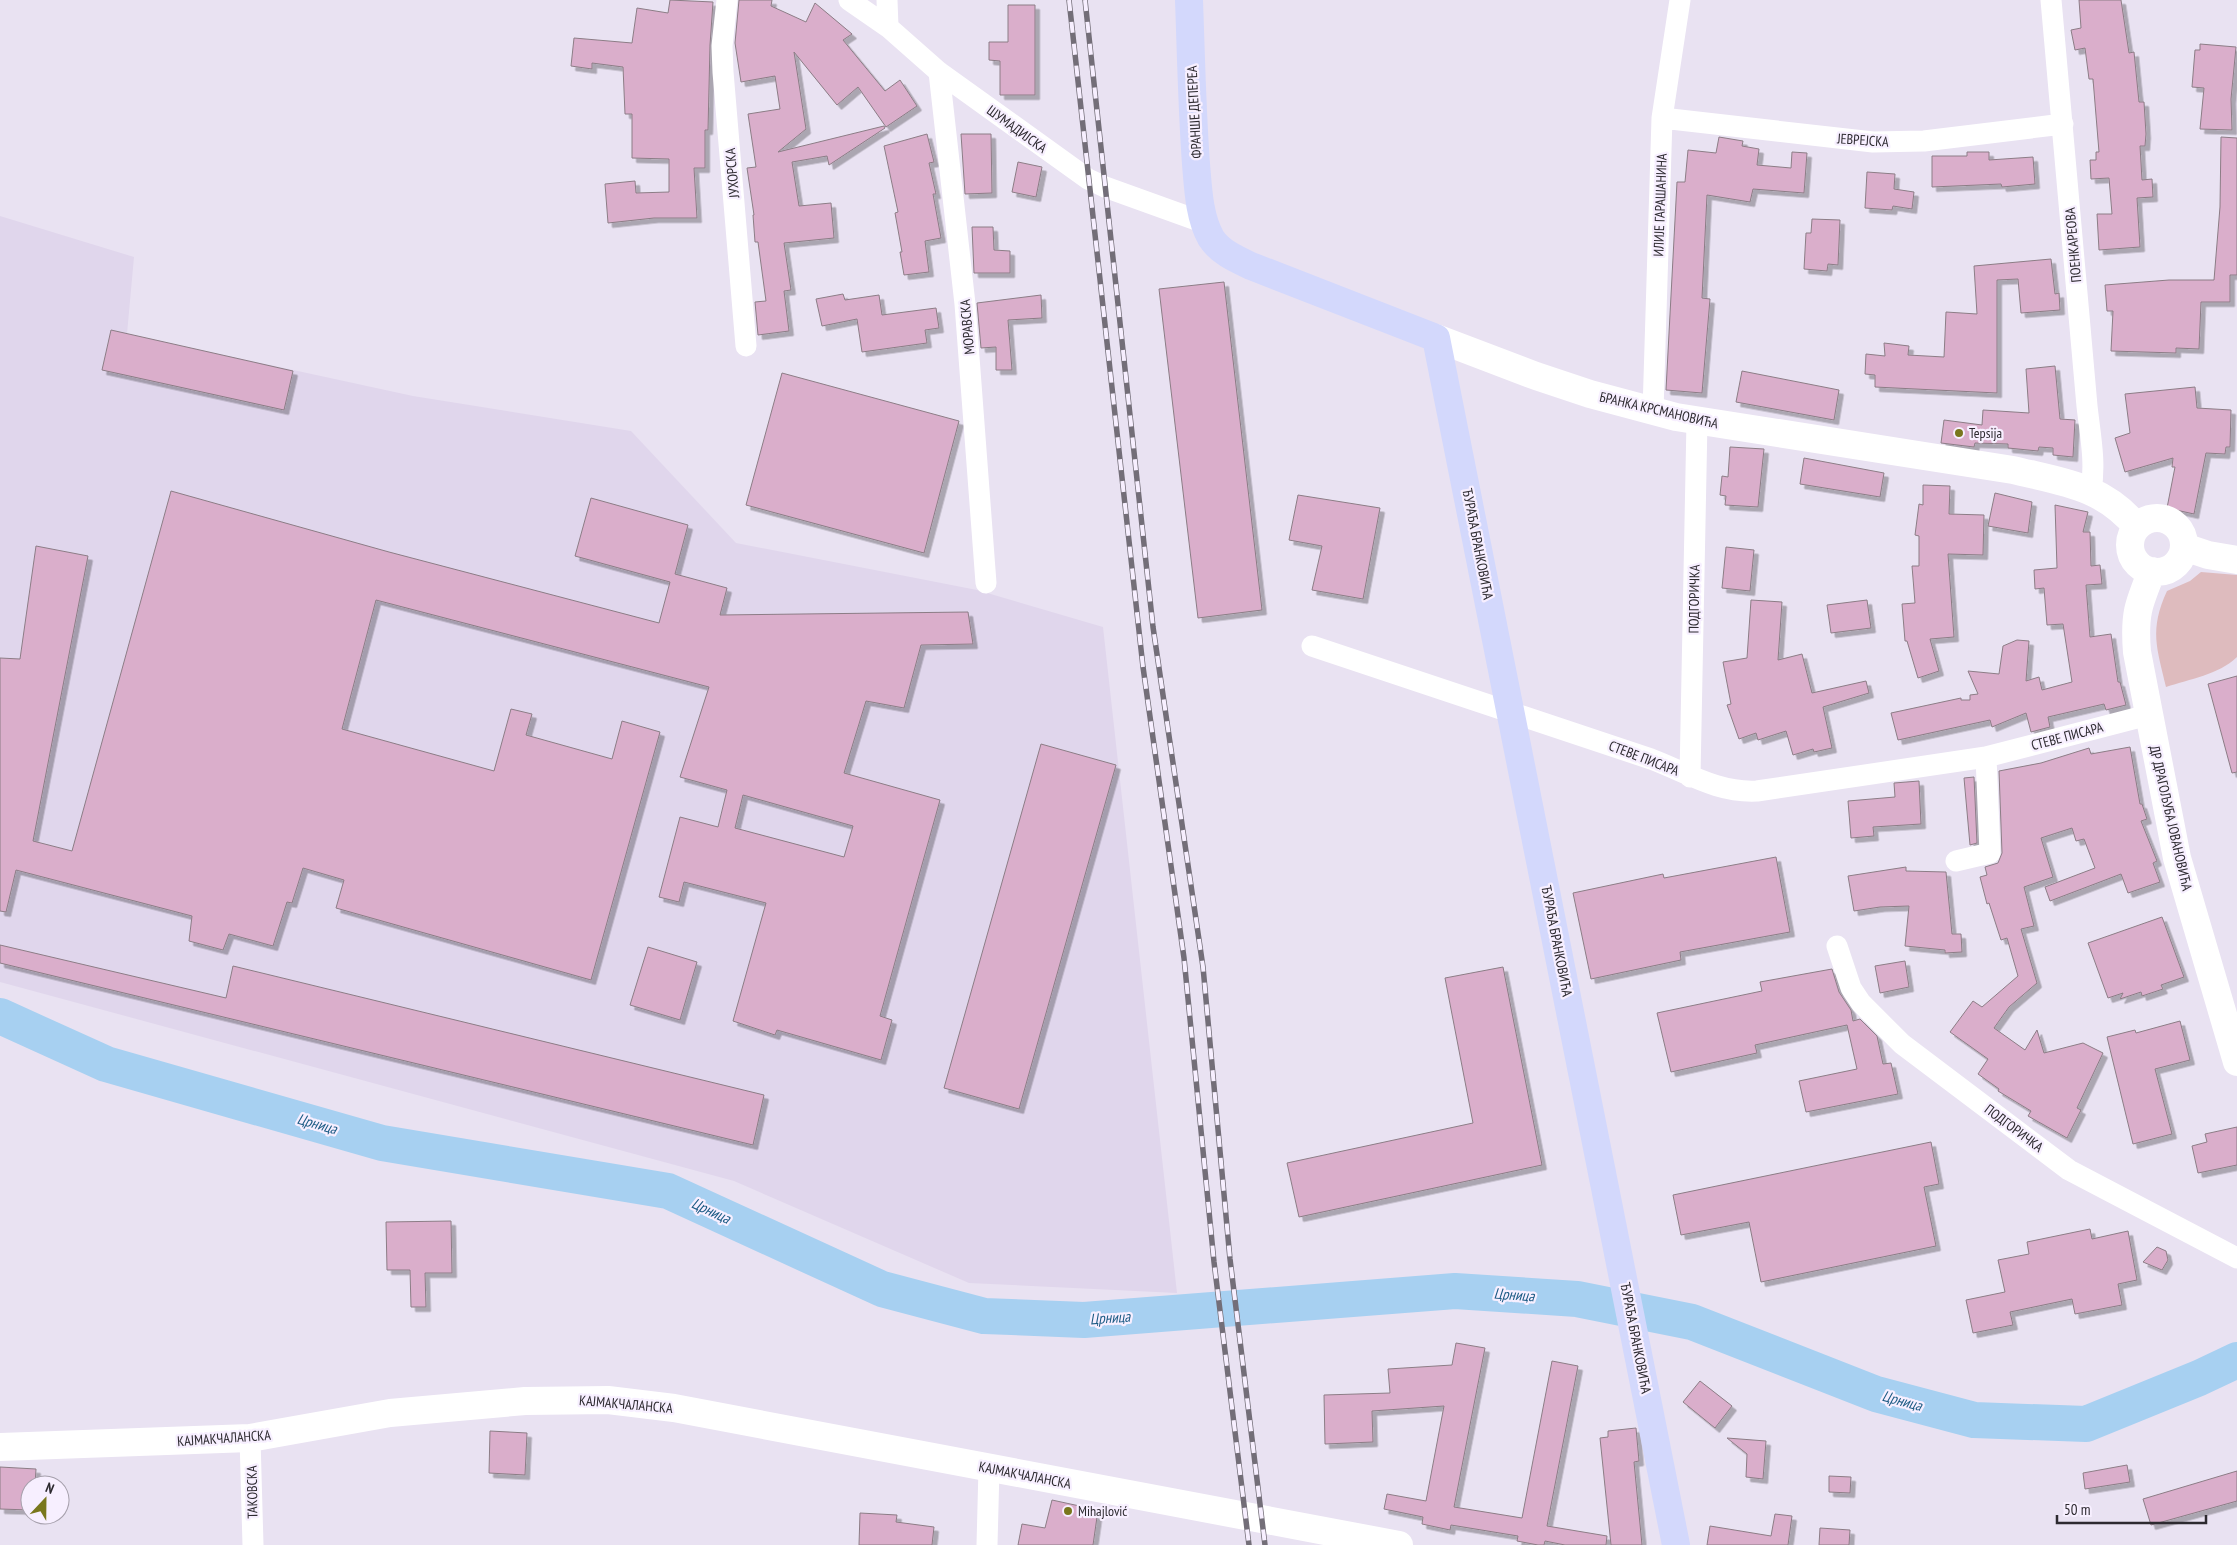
<svg xmlns="http://www.w3.org/2000/svg" width="2237" height="1545" font-family="'PT Sans Narrow',sans-serif">
	<defs>
		<filter id="shadow"><feDropShadow dx="4.5" dy="4.5" stdDeviation="0" flood-color="#0004"/></filter>
	</defs>
	<rect width="100%" height="100%" fill="#e9e2f2"/>
	<path fill="#e0d6ec" d="M0 216 134 257 127 334 413 396 631 431 736 543 977 590 1103 627 1177 1293 969 1283 734 1181 0 982Z"/>
	<path fill="#debbbe" d="M2201 572 2237 575V657C2218 675 2190 679 2166 687 2157 648 2149 630 2167 591L2190 581Z"/>
	<g fill="none" stroke-linecap="round" stroke-linejoin="round">
		<path stroke="#a7d0f1" stroke-width="36" d="M0 1016 106 1064 382 1143 668 1191 882 1289 984 1316 1084 1320 1455 1291 1577 1299 1692 1322 1876 1394 1974 1420 2086 1424 2199 1378 2237 1360"/>
	</g>
	<path fill="#daaecb" stroke="#8c7d86" fill-rule="evenodd" filter="url(#shadow)" d="M670 0 713 2 710 45 708 130H705V168H694L697 218H654L608 223 605 184 635 181 636 193 669 192V159L632 158V114H625L623 67 592 63V69L571 66 574 38 632 43 637 8 668 13Z
		M739 0H772L771 6 806 22 815 3 852 34 843 40 885 91 900 80 917 106 886 127 858 87 837 105 794 52 806 129 778 152 884 126 885 128 829 165 827 156 792 162 799 206 831 203 834 238 784 243 791 290 784 291 789 331 758 335 755 302 766 301 758 242H755L753 215H754L747 168 756 167 748 114 780 109 775 76 741 82 735 43Z
		M2079 0H2121L2129 53 2134 52 2139 102H2144L2146 134 2145 146H2140L2142 180 2152 179 2153 197 2137 198 2140 247 2099 250 2097 214H2112L2109 178 2091 179 2090 160H2096V152H2099L2093 79H2089L2085 48 2075 50 2071 30 2081 28Z
		M1008 5H1035V95H1000V61L989 60V42H1008Z
		M2200 44 2236 47 2231 99 2232 130 2200 129 2204 88 2192 87 2195 50H2200Z
		M927 134 934 162 929 163 936 194H933L941 238 925 241 929 272 904 275 900 252H902L895 213 898 212 884 146Z
		M961 134H991L992 193 965 194Z
		M1719 137 1743 141 1742 146 1759 149 1757 165 1791 168 1792 152 1807 153 1804 193 1753 189 1750 202 1707 195 1702 298 1710 299 1702 393 1666 390 1677 182H1685L1688 150 1716 153Z
		M2221 137 2237 138V275H2230V302H2201L2199 349 2176 348V353L2111 351 2113 311H2107L2105 285 2169 280H2214L2220 207Z
		M1967 152H1989V160L2033 157 2035 184 2002 187 2001 184 1932 187V156H1967Z
		M1018 162 1042 167 1036 197 1012 192Z
		M1867 172 1895 174 1894 189 1914 192 1912 209 1893 206 1892 210 1865 208Z
		M1812 219 1840 220 1838 265 1828 264 1827 271 1804 269 1806 233H1811Z
		M972 227H993L994 250 1010 251V273H974Z
		M2051 259 2055 294 2059 293 2060 310 2021 313 2018 279 1997 280V393L1875 387V375L1865 374 1866 354 1885 356 1884 343 1909 346 1908 355 1944 357 1946 312 1977 314 1974 266Z
		M1224 282 1262 610 1198 618 1159 289Z
		M843 294 845 300 879 295 882 315 936 308 939 328 925 330 927 343 862 352 857 319 822 326 816 299Z
		M1041 295 1042 318 1008 320 1012 370H996V347L981 348 977 303Z
		M111 330 293 371 284 410 102 370Z
		M2055 366 2060 419 2075 420 2073 457 2053 455V448L2039 447 2038 451 2008 448V444L1975 443 1974 447 1941 443 1944 420 1982 425 1983 410 2029 413 2026 369Z
		M1742 371 1839 390 1834 420 1736 402Z
		M782 373 959 421 924 553 746 505Z
		M2195 387 2197 408 2231 410 2230 447H2226L2225 454 2206 453 2194 514 2167 508 2175 467H2172L2173 458 2125 472 2115 438 2130 433 2125 394Z
		M1730 447 1764 449 1758 507 1725 505 1726 496 1720 495 1722 476 1728 477Z
		M1804 458 1884 473 1880 497 1800 484Z
		M1923 485 1950 486 1949 514 1984 515 1983 555 1948 554 1954 637 1930 639 1939 671 1918 678 1907 641H1905L1902 604 1915 603 1912 566H1919V536L1915 535 1919 504 1923 505Z
		M171 491 389 552 659 623 670 582 575 556 591 498 688 525 675 574 727 588 720 615 968 612 973 644 921 645 904 708 866 701 844 773 940 800 880 1016 892 1020 881 1060 777 1030 775 1035 733 1021 766 903 684 882 679 902 659 897 680 817 718 827 727 790 680 777 709 687 376 600 342 729 494 771 511 709 532 714 526 735 612 759 622 721 660 732 591 980 336 908 344 880 303 868 292 903 287 902 273 946 229 934 223 950 189 941 192 916 16 870 6 912 0 911V658L20 659 36 546 88 556 33 841 72 851ZM743 795 853 826 844 857 735 828Z
		M1995 493 2032 502 2028 533 1988 526Z
		M1298 495 1380 508 1363 599 1312 590 1322 546 1289 540Z
		M2055 505 2088 512 2083 532H2090L2091 566 2100 565 2102 584 2086 585 2090 637 2111 634 2118 682H2120L2126 705 2106 710 2104 704 2048 717 2050 727 2031 732 2026 713 1992 727 1990 720 1898 740 1891 713 1961 698V700H1970V695L1978 694 1968 671 1999 674 2003 646 2017 640 2029 641 2026 681 2039 677 2042 690 2072 682 2063 624 2047 625 2044 588 2035 589 2034 570 2057 568Z
		M1726 547 1754 550 1750 591 1722 588Z
		M1751 600 1782 602 1778 660 1802 654 1812 693 1866 681 1869 693 1823 707 1832 748 1814 752 1813 749 1793 755 1786 731 1758 740 1756 733 1739 739 1727 705 1731 704 1723 662 1747 658Z
		M1867 600 1871 628 1831 633 1827 605Z
		M2237 676V772L2232 773 2208 684Z
		M1041 744 1116 765 1019 1109 944 1088Z
		M2130 747 2140 804H2142L2147 819 2141 821 2157 861 2153 863 2160 882 2128 893 2121 874 2050 901 2045 887 2095 868 2084 839 2076 841 2072 828 2041 838 2053 877 2024 887 2034 926 2021 929 2037 983 2009 1007 1994 1028 2025 1050 2037 1030 2044 1053 2083 1043 2103 1053 2077 1108 2081 1110 2067 1138 2028 1116 2031 1111 1998 1091 1999 1089 1978 1074 1988 1059 1950 1032 1973 1001 1982 1007 2018 976 2007 938 2001 940 1989 903 1987 904 1980 877 1987 875 1985 867 1998 863 2002 853 1999 771 2041 763 2089 748 2091 754Z
		M1974 777 1977 843 1970 845 1964 778Z
		M1919 781 1921 824 1873 827 1874 836 1851 838 1848 801 1895 797 1894 783Z
		M1776 857 1790 932 1680 952 1681 960 1591 979 1573 893 1663 874 1664 878Z
		M1906 867V871L1946 872 1952 934H1961L1962 952 1945 953V950L1905 946 1909 906 1880 907 1854 911 1848 876Z
		M2162 917 2184 977 2161 985 2163 989 2142 996 2141 992 2120 999 2123 993 2108 998 2088 943Z
		M0 945 226 998 233 966 764 1095 753 1145 0 963Z
		M648 947 697 962 680 1020 630 1005Z
		M1905 961 1909 987 1880 993 1875 966Z
		M1503 967 1542 1165 1299 1217 1287 1163 1473 1123 1445 978Z
		M1832 969 1839 992 1851 1010 1853 1021 1860 1019 1877 1036 1883 1064 1891 1063 1898 1094 1806 1112 1799 1081 1857 1069 1847 1025 1755 1045 1757 1053 1671 1072 1657 1013 1762 991 1760 982Z
		M2180 1021 2190 1060 2155 1069 2172 1134 2133 1144 2107 1037 2135 1030 2136 1033Z
		M2237 1127V1165L2198 1173 2192 1146 2207 1142 2205 1134Z
		M1931 1142 1939 1184 1924 1187 1936 1246 1761 1282 1749 1222 1681 1235 1673 1195Z
		M451 1221 452 1273H425L426 1307H411L410 1270H387L386 1222Z
		M2090 1229 2092 1239 2128 1231 2137 1280 2118 1284 2122 1305 2075 1314 2072 1299 2010 1312 2013 1325 1973 1333 1966 1300 2005 1292 1998 1260 2029 1254 2027 1242Z
		M2157 1247 2166 1251 2168 1260 2162 1270 2143 1262Z
		M1456 1343 1485 1348 1454 1507 1522 1518 1552 1361 1578 1366 1547 1526 1607 1536 1606 1545H1565L1545 1541 1544 1545H1538L1517 1541 1518 1536 1451 1525 1450 1530 1422 1524 1423 1517 1384 1509 1387 1494 1426 1501 1444 1406 1372 1411 1373 1442 1325 1444 1324 1395 1390 1393 1388 1369 1452 1365Z
		M1700 1381 1732 1406 1715 1428 1683 1402Z
		M1636 1428 1639 1461 1634 1462 1642 1545H1611L1600 1438 1608 1437V1431Z
		M490 1431 527 1433 525 1475 489 1473Z
		M1727 1438 1766 1441 1763 1479 1746 1477 1747 1454Z
		M2127 1465 2130 1482 2085 1489 2083 1473Z
		M0 1467 36 1469 35 1485H30V1510L0 1509Z
		M2237 1471V1501L2151 1525 2143 1499Z
		M1829 1476 1851 1477 1850 1493 1829 1492Z
		M1052 1500 1098 1510 1093 1545H1018L1022 1524 1045 1528Z
		M860 1513 897 1515 896 1522 934 1527 932 1545H859Z
		M1775 1514 1792 1516 1788 1545H1707L1710 1526 1771 1536Z
		M1820 1528 1850 1530 1849 1545H1819Z"/>
	<g fill="none" stroke-linecap="round" stroke-linejoin="round">
		<path stroke="#fff" stroke-width="21" d="M727 0 722 46 723 72 746 346
			M849 0 888 27 939 72 1088 179 1105 187 1205 223
			M887 0 888 27
			M2051 0 2087 406C2090 434 2096 462 2091 490
			M939 72 965 304 986 583
			M1662 118 1873 142 1924 141 2063 124
			M1653 411 1662 118 1680 0
			M1312 646 1651 759C1688 773 1717 793 1757 791L1986 757 2148 715
			M1690 777 1697 421
			M1956 861 1990 853 1986 757
			M1837 946 1851 988 1861 1003 1902 1044 2069 1170 2237 1258
			M250 1438 253 1545
			M987 1545 989 1468"/>
		<path stroke="#fff" stroke-width="28" d="M1436 338 1536 376 1590 394 1676 417 2013 470C2062 482 2102 485 2137 527
			M2130 545a27 27 0 1 1 54 0a27 27 0 1 1-54 0Z
			M2184 547 2208 555 2237 560
			M2152 571C2138 605 2134 615 2137 652L2177 858 2237 1062
			M0 1447 250 1438 390 1413 525 1401 608 1400 674 1408 1399 1545"/>
		<path stroke="#d3d8fc" stroke-width="28" d="M1189 0C1191 55 1192 109 1196 164 1198 187 1199 217 1211 238 1220 252 1236 259 1251 266L1436 338 1676 1545"/>
		<defs>
			<path id="rail" d="M1069 0 1143 667 1184 958 1214 1262 1249 1545
				M1085 0 1153 627 1203 967 1230 1259 1265 1545"/>
		</defs>
		<use href="#rail" stroke="#736e78" stroke-width="5.5"/>
		<use href="#rail" stroke="#f7efff" stroke-width="4" stroke-dasharray="11" stroke-linecap="butt"/>
	</g>
	<g fill="#79771d" stroke="#f7efff" stroke-width="2">
		<circle cx="1959" cy="433" r="5"/>
		<circle cx="1068" cy="1511" r="5"/>
	</g>
	<g text-anchor="middle" stroke-width="4.5" stroke-linejoin="round" paint-order="stroke">
		<g font-size="14" fill="#2d2a30" stroke="#f7efff">
			<text transform="translate(1194 112) rotate(-93)" y="5">ФРАНШЕ ДЕПЕРЕА</text>
			<text transform="translate(1017 129) rotate(36)" y="5">ШУМАДИЈСКА</text>
			<text transform="translate(1863 140) rotate(4)" y="5">ЈЕВРЕЈСКА</text>
			<text transform="translate(732 173) rotate(-95)" y="5">ЈУХОРСКА</text>
			<text transform="translate(1660 205) rotate(-88)" y="5">ИЛИЈЕ ГАРАШАНИНА</text>
			<text transform="translate(2073 245) rotate(-95)" y="5">ПОЕНКАРЕОВА</text>
			<text transform="translate(967 327) rotate(-95)" y="5">МОРАВСКА</text>
			<text transform="translate(1659 410) rotate(13)" y="5">БРАНКА КРСМАНОВИЋА</text>
			<text transform="translate(1478 544) rotate(79)" y="5">ЂУРАЂА БРАНКОВИЋА</text>
			<text transform="translate(1694 599) rotate(-89)" y="5">ПОДГОРИЧКА</text>
			<text transform="translate(2067 736) rotate(-15)" y="5">СТЕВЕ ПИСАРА</text>
			<text transform="translate(1644 758) rotate(21)" y="5">СТЕВЕ ПИСАРА</text>
			<text transform="translate(2171 818) rotate(77)" y="5">ДР ДРАГОЉУБА ЈОВАНОВИЋА</text>
			<text transform="translate(1557 941) rotate(79)" y="5">ЂУРАЂА БРАНКОВИЋА</text>
			<text transform="translate(2014 1128) rotate(37)" y="5">ПОДГОРИЧКА</text>
			<text transform="translate(1636 1338) rotate(79)" y="5">ЂУРАЂА БРАНКОВИЋА</text>
			<text transform="translate(626 1404) rotate(5)" y="5">КАЈМАКЧАЛАНСКА</text>
			<text transform="translate(224 1438) rotate(-4)" y="5">КАЈМАКЧАЛАНСКА</text>
			<text transform="translate(1025 1475) rotate(11)" y="5">КАЈМАКЧАЛАНСКА</text>
			<text transform="translate(252 1492) rotate(-91)" y="5">ТАКОВСКА</text>
		</g>
		<g font-size="14" fill="#2d2a30" stroke="#f7efff" text-anchor="start">
			<text x="1969" y="438">Tepsija</text>
			<text x="1078" y="1516">Mihajlović</text>
		</g>
		<g font-size="15" font-style="italic" fill="#1b5a84" stroke="#f7efff">
			<text transform="translate(317 1124) rotate(16)" y="5">Црница</text>
			<text transform="translate(711 1211) rotate(25)" y="5">Црница</text>
			<text transform="translate(1514 1295) rotate(4)" y="5">Црница</text>
			<text transform="translate(1110 1318) rotate(-4)" y="5">Црница</text>
			<text transform="translate(1902 1401) rotate(15)" y="5">Црница</text>
		</g>
	</g>
	<g transform="translate(45 1500) rotate(22)"><circle r="24" fill="#f7efff" stroke="#a6a0ac"/>
	<path d="M0-4L9 19L0 12L-9 19Z" fill="#79771d"/>
	<text y="-8" font-size="14" font-weight="bold" text-anchor="middle" fill="#2d2a30">N</text>
	</g>
	<path d="M2057 1515v8h149v-8" fill="none" stroke="#2d2a30" stroke-width="2.5"/>
	<text x="2064" y="1515" font-size="15" fill="#2d2a30" stroke="#f7efff" stroke-width="4" paint-order="stroke">50 m</text>
</svg>
